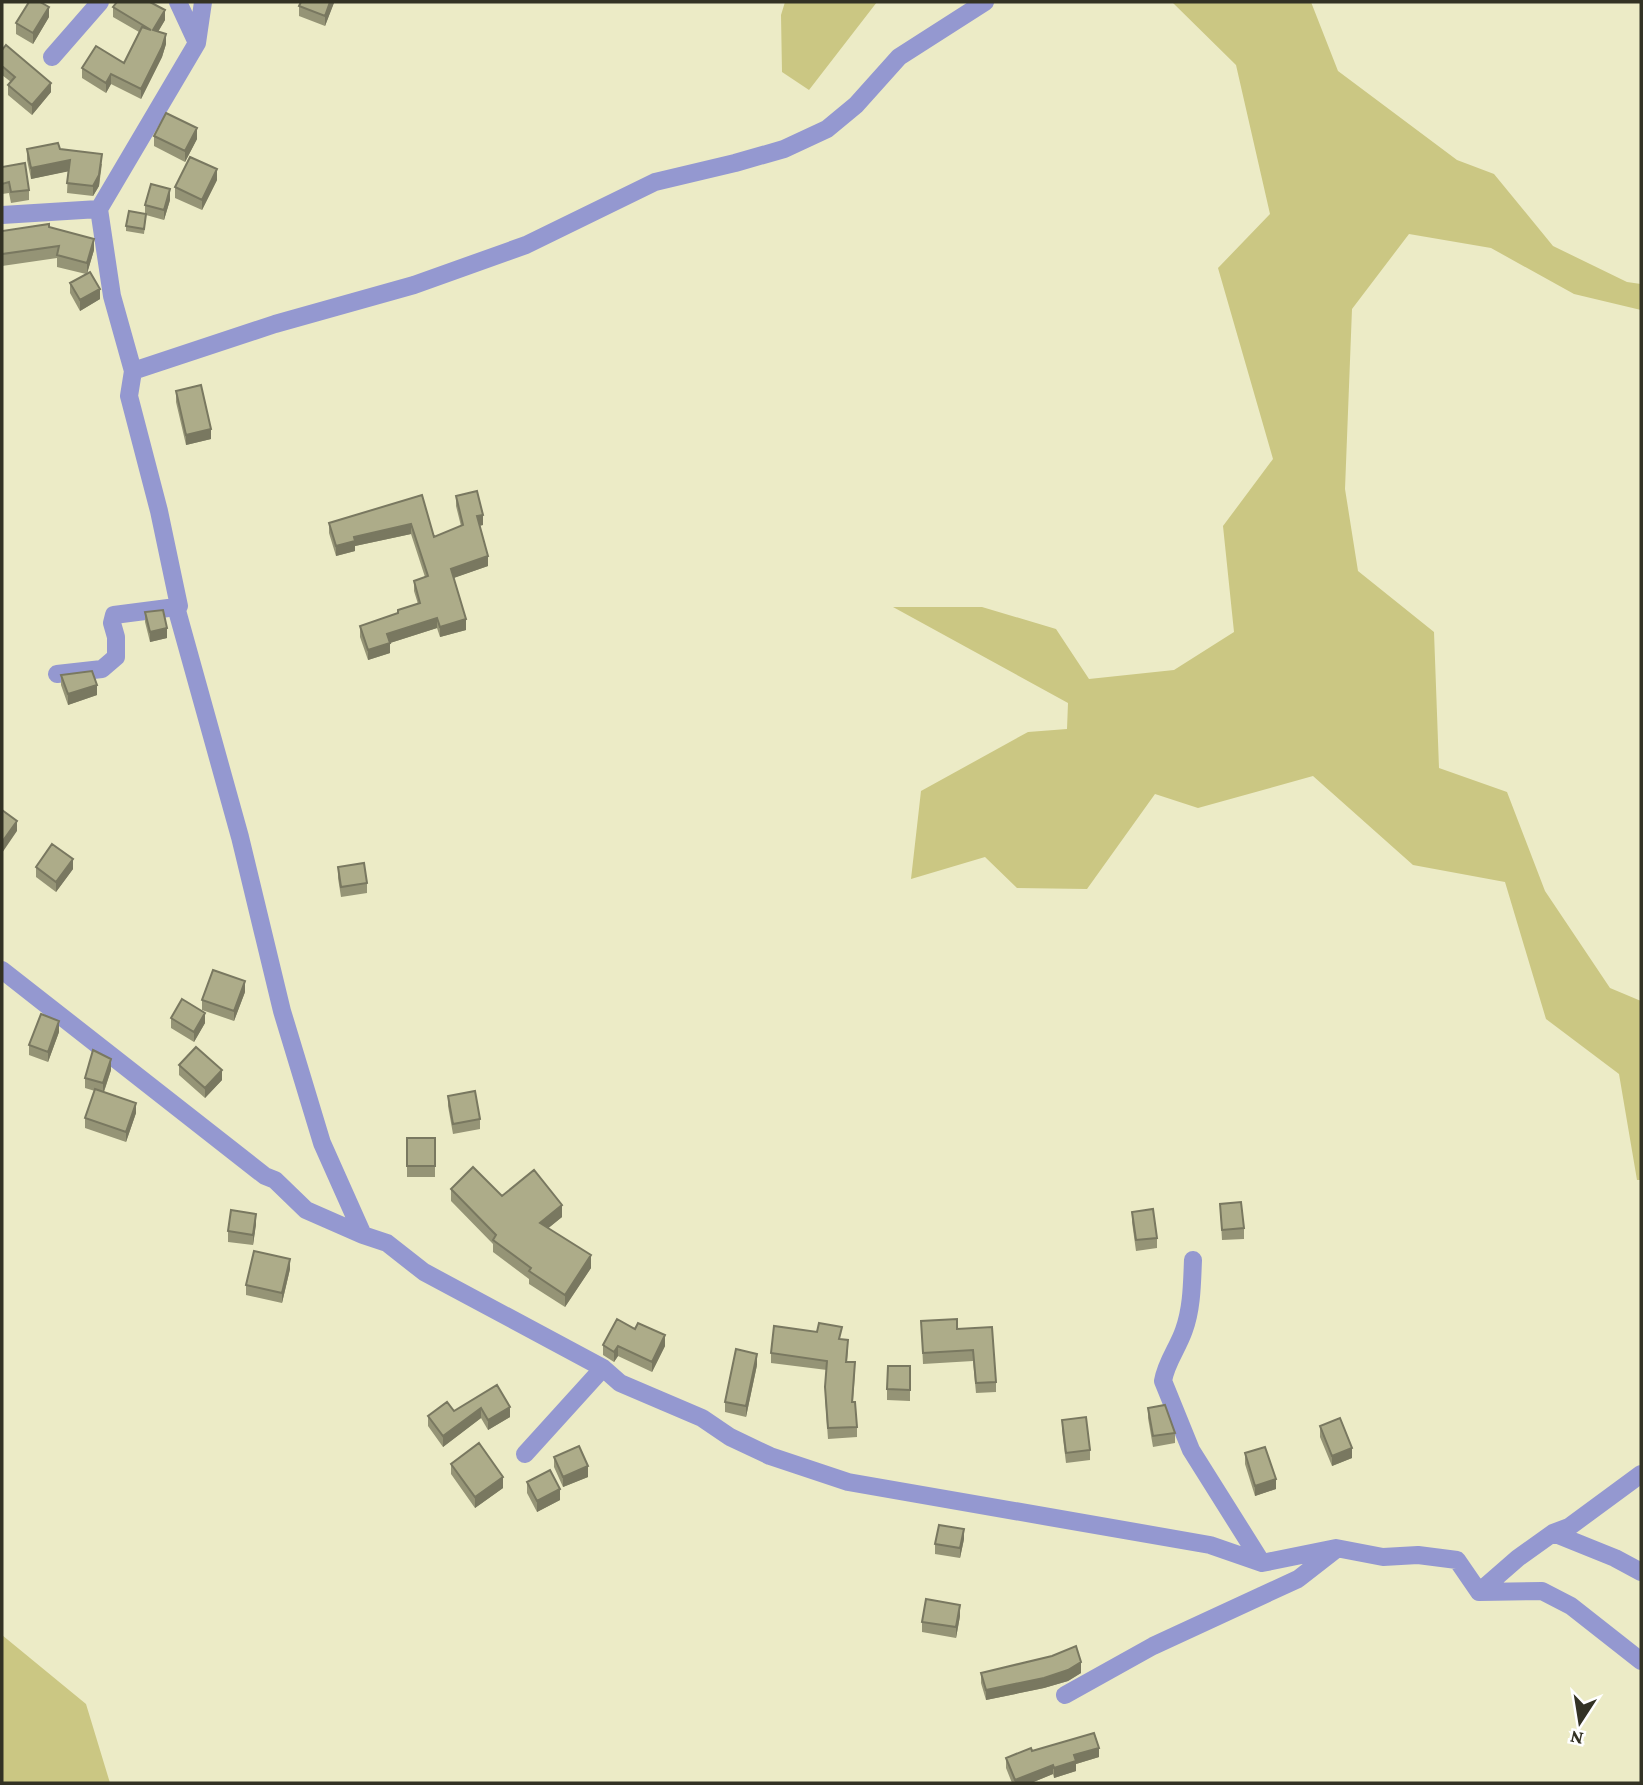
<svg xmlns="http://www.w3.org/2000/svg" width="1643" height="1785" font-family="'Crimson Pro',serif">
	<rect width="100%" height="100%" fill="#ecebc6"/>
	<path fill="#cbc783" d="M785 2H877L809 90 782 72 781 15Z
		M1172 2H1311L1338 71 1457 160 1494 174 1553 246 1627 282 1641 284V310L1574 294 1491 248 1409 234 1352 309 1345 489 1358 571 1434 632 1439 768 1507 792 1545 891 1610 988 1641 1001V1180H1637L1619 1074 1546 1019 1505 882 1413 865 1313 776 1198 808 1155 794 1087 889 1017 888 985 857 911 879 921 791 1028 732 1067 729 1068 703 893 607H982L1056 629 1089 679 1174 670 1234 632 1223 526 1273 459 1218 268 1270 214 1236 65Z
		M2 1635 86 1704 110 1783H2Z"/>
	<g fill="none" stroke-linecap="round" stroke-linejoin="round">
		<path stroke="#9498d0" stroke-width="18" d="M178 2 197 43
			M203 2 197 43 99 209 112 296 133 371 129 396 159 511 179 606 176 607 240 837 282 1011 322 1143 363 1235 387 1243 424 1272 603 1368 620 1383 702 1418 730 1437 770 1456 848 1482 1210 1545 1262 1563 1336 1548 1383 1557 1418 1555 1457 1560 1479 1592 1542 1591 1571 1606 1641 1661
			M52 57 100 2
			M2 215 99 209
			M133 371 275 324 414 285 526 245 655 182 735 163 784 149 827 129 856 105 899 57 985 2
			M57 674 102 669 116 657V637L112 623 114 615 176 607
			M2 970 265 1176 275 1180 306 1210 363 1235
			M1193 1260C1192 1283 1192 1308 1184 1330 1178 1348 1166 1362 1163 1381L1191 1450 1262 1563
			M525 1454 603 1368
			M1553 1533 1615 1558 1641 1572
			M1479 1592 1518 1558 1553 1533 1569 1527 1641 1474
			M1065 1695 1153 1646 1298 1579 1334 1551"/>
	</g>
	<path fill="#959476" d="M334 2 325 26 299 16V6Z
		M113 7 165 20 158 32 166 44 162 57 141 99 111 84 106 93 82 78V68L124 63 139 32 113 17Z
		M49 17 33 44 16 34V23Z
		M2 50 51 92 32 115 8 95V85L11 82 2 75Z
		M154 136 197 139 185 162 154 146Z
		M27 149H60L102 164 99 186 93 196 67 193 68 171 31 179 27 160Z
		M2 167 29 190V200L11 203 9 193 2 194Z
		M217 180 202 210 175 198V187Z
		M170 200 164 220 146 215 144 234 126 231V226L145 213V205Z
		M49 227 94 250 87 273 100 299 80 311 70 293V283L86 274 57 267V258L2 266V231Z
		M176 391 211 439 186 445 176 402Z
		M422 495 434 537 461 526 456 506V496L483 525 479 526 488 566 453 578 466 630 440 637 437 628 390 643V653L368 660 360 637V626L398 613V610L418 604 414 591V581L425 577 411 534 355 546V551L336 556 329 533V523Z
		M145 612 167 638 150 642 145 622Z
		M61 675 97 695 68 705 61 685Z
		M36 867 73 869 56 892 36 877Z
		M338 867 367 883V893L341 897 338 878Z
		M245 992 234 1021 202 1010V1000Z
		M171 1018 205 1023 194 1042 171 1028Z
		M59 1032 48 1062 29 1055V1045Z
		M179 1065 222 1080 205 1098 179 1075Z
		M111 1070 104 1092 136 1113 126 1142 85 1128V1118L95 1091 85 1088V1078Z
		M448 1096 480 1119V1129L453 1134 448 1106Z
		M407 1138H435V1177H407Z
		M451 1189 562 1217 548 1228 591 1268 565 1307 529 1284V1279L493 1252V1244L451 1201Z
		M1220 1204 1244 1228V1239L1222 1240Z
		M1132 1212 1157 1238V1248L1136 1251 1132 1222Z
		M256 1224 253 1245 228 1242V1231Z
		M290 1269 282 1303 246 1295V1285Z
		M921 1321 957 1329 996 1382V1392L976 1393 973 1361 923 1364Z
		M635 1329 665 1346 652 1372 618 1356 614 1362 603 1355V1345Z
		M841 1339 848 1350 847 1362 855 1372 853 1402 857 1427V1437L828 1439 825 1397 827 1370 771 1363V1353Z
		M757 1365 746 1417 725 1412V1402Z
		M910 1366V1401L887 1400V1389Z
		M497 1385 510 1417 488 1430 481 1418 443 1447 428 1426V1416L454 1411Z
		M1148 1408 1175 1433V1443L1153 1447 1148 1418Z
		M1062 1420 1090 1450V1460L1066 1463 1062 1430Z
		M1320 1426 1352 1458 1332 1466 1320 1437Z
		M1245 1453 1276 1489 1255 1496 1245 1464Z
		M554 1457 588 1477 563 1487 554 1467Z
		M451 1464 503 1488 475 1508 451 1474Z
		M527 1482 560 1500 537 1512 527 1493Z
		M964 1539 960 1558 935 1554V1544Z
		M960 1616 956 1638 922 1632V1622Z
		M981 1673H1081L1068 1681 1044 1688 986 1700 981 1683Z
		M1032 1751 1099 1757 1076 1764V1771L1054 1778 1053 1774 1031 1783H1012L1006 1768V1758Z"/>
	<path fill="#797860" d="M330 2H334V3L325 26V16Z
		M49 7V17L33 44V33Z
		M165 10V20L153 40V30Z
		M166 34V44L162 57 141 99V89Z
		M111 74V84L106 93V83Z
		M51 83V92L32 115V105Z
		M197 128V139L185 162V151Z
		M102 154 99 186 93 196V186Z
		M70 160V171L31 179V168Z
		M217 169V180L202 210V200Z
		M170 189V200L164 220V210Z
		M94 239V250L87 274V263Z
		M100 289V299L80 311V300Z
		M211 429V439L186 445V435Z
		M483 515V525L477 526V516Z
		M411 524V534L355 546V551L336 556V546L354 537Z
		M488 556V566L451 579V569Z
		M437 618V628L390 643V653L368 660V650L387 634Z
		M466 619V630L440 637V627Z
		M167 628V638L150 642V632Z
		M97 685V695L68 705V694Z
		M17 821V831L2 853V842Z
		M73 859V869L56 892V882Z
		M245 981V992L234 1021V1011Z
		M205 1013V1023L194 1042V1032Z
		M59 1021V1032L48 1062V1052Z
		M111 1059V1070L103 1094V1083Z
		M222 1070V1080L205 1098V1088Z
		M136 1103V1113L126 1142V1132Z
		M562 1205V1217L540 1235V1223Z
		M256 1214V1224L253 1245V1235Z
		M591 1255V1268L565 1307V1295Z
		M290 1259V1269L282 1303V1293Z
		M665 1335V1346L652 1372V1362Z
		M618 1346V1356L614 1362V1352Z
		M757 1354V1365L746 1417V1406Z
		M510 1407V1417L488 1430V1420Z
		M481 1408V1418L443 1447V1436Z
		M1352 1448V1458L1332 1466V1456Z
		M588 1466V1477L563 1487V1477Z
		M503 1477V1488L475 1508V1497Z
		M1276 1479V1489L1255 1496V1486Z
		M560 1489V1500L537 1512V1501Z
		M964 1529V1539L960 1558V1548Z
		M960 1605V1616L956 1638V1627Z
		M1081 1662V1673L1068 1681 1044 1688 986 1700V1690Z
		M1099 1748V1757L1076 1764V1771L1054 1778V1768L1074 1755Z
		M1053 1765V1774L1031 1783H1015V1780Z"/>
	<path fill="#adac89" stroke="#797860" stroke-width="2" d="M29 2H40L49 7 33 33 16 23Z
		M117 2H150L165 10 153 30 166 34 162 47 141 89 111 74 106 83 82 68 96 46 124 63 142 27 151 30 113 7Z
		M301 2H330L325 16 299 6Z
		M6 45 51 83 32 105 8 85 15 77 2 66V50Z
		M166 113 197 128 185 151 154 136Z
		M58 143 60 149 102 154 99 175 93 186 67 183 70 160 31 168 27 149Z
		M190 157 217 169 202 200 175 187Z
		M25 163 29 190 11 192 9 182 2 184V167Z
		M151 184 170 189 164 210 145 205Z
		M129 211 146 214 144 229 126 226Z
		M49 224V227L94 239 87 263 57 255 59 246 2 254V231Z
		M90 272 100 289 80 300 70 283Z
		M201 385 211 429 186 435 176 391Z
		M477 491 483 515 477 516 488 556 451 569 466 619 440 627 437 618 387 634 390 643 368 650 360 626 398 613V610L420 603 414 581 428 576 411 524 354 537 355 541 336 546 329 523 422 495 434 537 463 525 456 496Z
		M163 610 167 628 150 632 145 612Z
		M92 671 97 685 68 694 61 675Z
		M2 810 17 821 2 842Z
		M52 844 73 859 56 882 36 867Z
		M364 863 367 883 341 887 338 867Z
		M213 970 245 981 234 1011 202 1000Z
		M182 999 205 1013 194 1032 171 1018Z
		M41 1014 59 1021 48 1052 29 1045Z
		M196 1047 222 1070 205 1088 179 1065Z
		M93 1050 111 1059 103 1083 85 1078Z
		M95 1089 136 1103 126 1132 85 1118Z
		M475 1091 480 1119 453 1124 448 1096Z
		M407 1138H435V1166H407Z
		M473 1167 502 1196 534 1170 562 1205 540 1223 591 1255 565 1295 529 1271 531 1268 493 1240 496 1235 451 1189Z
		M1241 1202 1244 1228 1222 1230 1220 1204Z
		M1153 1209 1157 1238 1136 1240 1132 1212Z
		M231 1210 256 1214 253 1235 228 1231Z
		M254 1251 290 1259 282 1293 246 1285Z
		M617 1319 635 1329 638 1323 665 1335 652 1362 618 1346 614 1352 603 1345Z
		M957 1319V1329L992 1327 996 1382 976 1383 973 1350 923 1353 921 1321Z
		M819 1323 842 1327 839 1339 848 1340 846 1362H855L852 1402H855L857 1427 828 1428 825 1387 827 1361 771 1353 774 1326 817 1332Z
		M736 1349 757 1354 746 1406 725 1402Z
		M888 1366H910V1390L887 1389Z
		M497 1385 510 1407 488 1420 481 1408 443 1436 428 1416 447 1402 454 1411Z
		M1165 1405 1175 1433 1153 1436 1148 1408Z
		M1086 1417 1090 1450 1066 1453 1062 1420Z
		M1340 1418 1352 1448 1332 1456 1320 1426Z
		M479 1443 503 1477 475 1497 451 1464Z
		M579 1446 588 1466 563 1477 554 1457Z
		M1265 1447 1276 1479 1255 1486 1245 1453Z
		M550 1470 560 1489 537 1501 527 1482Z
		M939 1525 964 1529 960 1548 935 1544Z
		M926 1599 960 1605 956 1627 922 1622Z
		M1076 1646 1081 1662 1068 1670 1044 1678 986 1690 981 1673 1052 1656Z
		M1094 1733 1099 1748 1074 1755 1076 1761 1054 1768 1053 1765 1015 1780 1006 1758 1031 1748 1032 1751Z"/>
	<rect width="1643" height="1785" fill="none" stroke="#333224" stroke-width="7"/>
	<g transform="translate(1580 1722) rotate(192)" stroke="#ffffff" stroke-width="5" paint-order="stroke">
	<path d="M0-5L12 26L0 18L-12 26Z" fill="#333224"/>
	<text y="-10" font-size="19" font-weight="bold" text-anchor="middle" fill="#333224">N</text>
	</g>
</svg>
